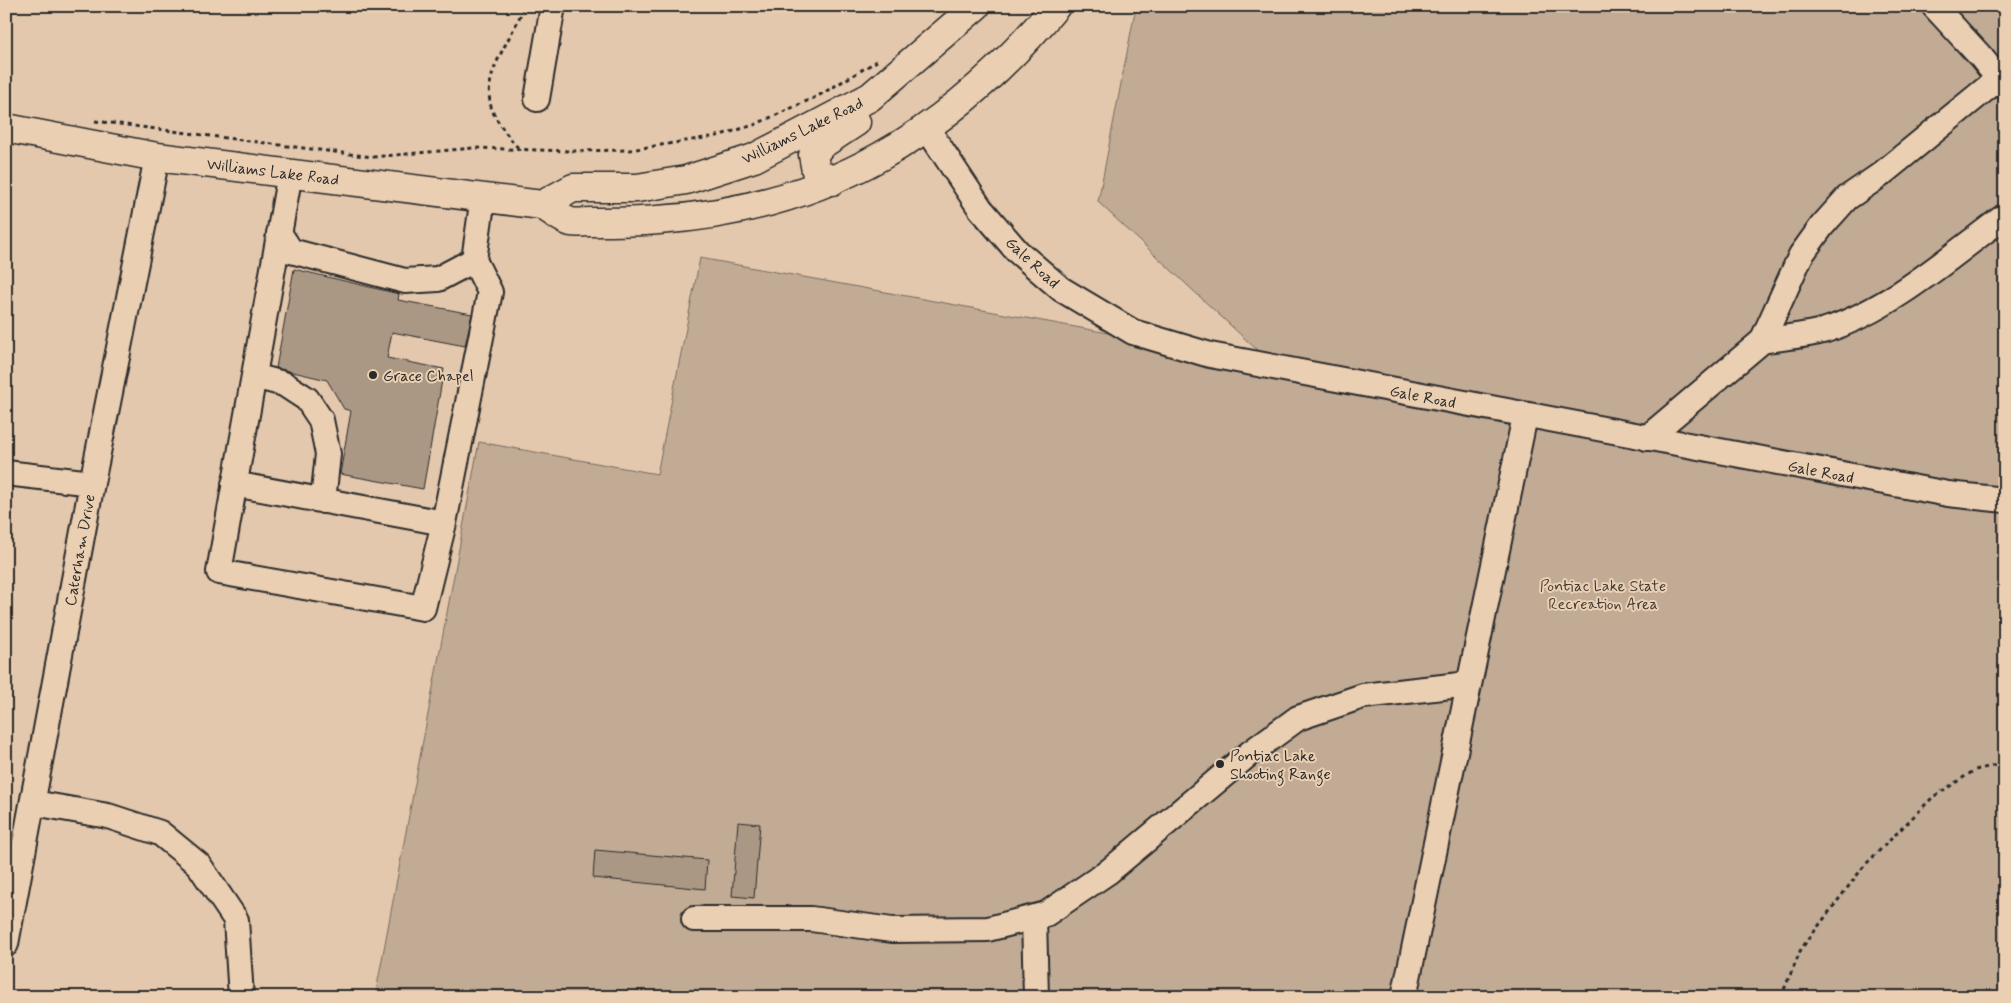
<svg xmlns="http://www.w3.org/2000/svg" width="2011" height="1003" font-family="Mynerve,sans-serif">
	<rect width="100%" height="100%" fill="#e3c8ad"/>
	<filter id="ink" filterUnits="userSpaceOnUse"><feTurbulence type="fractalNoise" baseFrequency=".02" numOctaves="2"/><feDisplacementMap in="SourceGraphic" scale="10" xChannelSelector="R" yChannelSelector="G"/><feConvolveMatrix kernelMatrix="1 2 1 2 8 2 1 2 1" color-interpolation-filters="sRGB"/></filter>
	<g filter="url(#ink)">
		<path fill="#c1ab95" stroke="#766b60" d="M1136 6H2005V997H375L479 442 657 474 700 258 1271 363 1098 202Z"/>
		<path fill="#ab9884" stroke="#2b2b2b" d="M294 269 399 294 398 300 472 314 465 346 392 332 387 358 444 369 423 489 340 474 351 411 344 409 327 380 276 368Z
			M738 822 760 824 754 898 732 896Z
			M595 850 707 860 705 889 593 878Z"/>
		<g fill="none" stroke-linecap="round" stroke-linejoin="round">
			<defs>
				<path id="minor" d="M1934 6 1981 57 2005 87
					M537 99 553 6
					M927 128 980 208 1017 251 1061 289 1133 332 1210 355 1948 494 2005 500
					M279 233 291 251 405 281 438 279 474 260
					M1762 341C1783 337 1806 336 1826 330 1893 308 1949 257 2005 216
					M254 376 284 384 307 399 321 420 328 454 323 501
					M1647 438 1762 341 1801 255 1822 226 1847 198 1879 176 1998 79
					M6 473 92 483
					M234 484 444 523 423 608 219 572 290 173
					M444 523 490 292 474 260 483 197
					M34 803 108 816 160 833 199 865 236 920 241 997
					M1034 917 1036 997
					M694 919H811L892 930 988 929 1046 914 1108 872 1250 753 1298 718 1363 696 1469 684
					M6 944 92 483 157 157
					M1404 997 1525 416"/>
				<path id="major" d="M6 128 157 157 542 205C551 210 562 220 571 222 577 223 584 222 590 222 613 222 635 222 658 220 826 209 950 133 1056 6
					M832 181 816 171 813 155 821 145 856 122
					M542 205 573 188H637L686 180 754 158 870 97 976 6"/>
			</defs>
			<use href="#minor" stroke="#2b2b2b" stroke-width="28"/>
			<use href="#major" stroke="#2b2b2b" stroke-width="31"/>
			<path stroke="#2b2b2b" stroke-width="3" stroke-dasharray="4 4" stroke-linecap="butt" d="M95 121 373 157 473 148 571 151 630 150 717 136 754 125 818 96 877 61
				M518 148C510 138 501 128 495 116 475 80 513 39 524 6
				M1781 997 1801 949 1864 866 1933 797 1975 770 2005 763"/>
			<use href="#minor" stroke="#ebcfb2" stroke-width="24"/>
			<use href="#major" stroke="#ebcfb2" stroke-width="28"/>
		</g>
	</g>
	<g fill="#2b2b2b" stroke="#ebcfb2" stroke-width="2">
		<circle cx="373" cy="375" r="5"/>
		<circle cx="1220" cy="764" r="5"/>
	</g>
	<g text-anchor="middle" stroke-width="4" stroke-linejoin="round" paint-order="stroke">
		<g font-size="16" fill="#2b2b2b" stroke="#ebcfb2">
			<text transform="translate(802 130) rotate(-26)" y="6">Williams Lake Road</text>
			<text transform="translate(273 171) rotate(7)" y="6">Williams Lake Road</text>
			<text transform="translate(1033 262) rotate(43)" y="6">Gale Road</text>
			<text transform="translate(1423 396) rotate(11)" y="6">Gale Road</text>
			<text transform="translate(1821 471) rotate(11)" y="6">Gale Road</text>
			<text transform="translate(79 550) rotate(-80)" y="6">Caterham Drive</text>
		</g>
		<g font-size="16" fill="#2b2b2b" stroke="#ebcfb2" text-anchor="start">
			<text x="383" y="381">Grace Chapel</text>
			<text x="1230" y="761">Pontiac Lake<tspan x="1230" dy="18">Shooting Range</tspan></text>
		</g>
		<g font-size="16" fill="#423e3b" stroke="#ebcfb2">
			<text x="1603" y="591">Pontiac Lake State<tspan x="1603" dy="18">Recreation Area</tspan></text>
		</g>
	</g>
	<rect width="2011" height="1003" fill="none" stroke="#ebcfb2" stroke-width="25"/>
	<rect x="12" y="12" width="1986" height="978" fill="none" stroke="#2b2b2b" stroke-width="2" filter="url(#ink)"/>
</svg>
